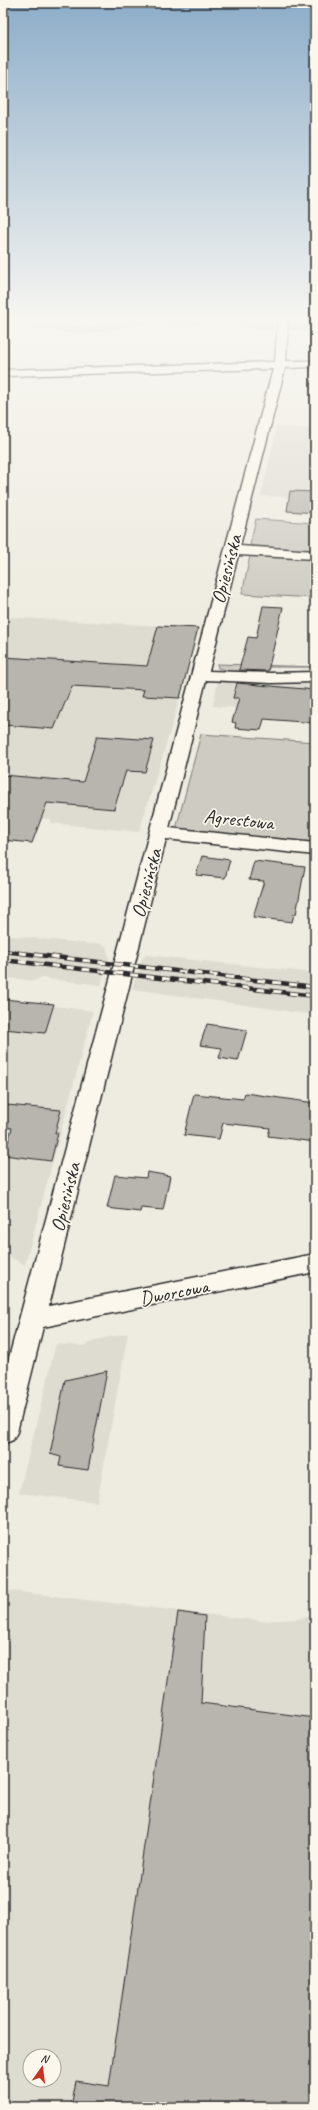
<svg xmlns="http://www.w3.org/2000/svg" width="318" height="2110" font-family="Caveat,sans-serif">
	<rect width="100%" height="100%" fill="#eeebe0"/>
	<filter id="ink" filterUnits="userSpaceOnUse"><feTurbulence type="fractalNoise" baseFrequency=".025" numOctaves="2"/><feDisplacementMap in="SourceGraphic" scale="8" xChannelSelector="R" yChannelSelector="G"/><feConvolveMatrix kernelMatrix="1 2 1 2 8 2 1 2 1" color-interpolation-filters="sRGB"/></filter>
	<g filter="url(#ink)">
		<path fill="#dedbd1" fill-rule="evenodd" d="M277 427 315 429V498L261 496Z
			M3 617 198 628 172 725 139 832 51 823V819L3 815Z
			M218 680 315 685V714L213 706Z
			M3 935 91 944 98 943 106 946 109 958 101 985 41 978 33 981 3 977Z
			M146 955 315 973V1015L132 989 141 961Z
			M3 999 93 1011 25 1265 3 1253Z
			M128 1333 97 1502 19 1493 56 1344 83 1346 100 1339Z
			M3 1590 263 1621 298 1619 315 1613V2107H3ZM30 2056H54V2080H30Z"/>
		<path fill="#cecbc2" stroke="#7c7b76" d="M256 519 315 523V551L254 547 250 544Z
			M250 556 315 559V598L242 594Z
			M217 664 315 667H248V671L244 673 227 672V670L218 668Z
			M201 734 315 742V844L176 829Z"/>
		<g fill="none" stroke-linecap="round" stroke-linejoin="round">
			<path stroke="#74726e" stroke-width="4" d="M287 319 291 327"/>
			<path fill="#a4a29a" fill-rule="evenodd" d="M3 319H23L85 327 125 319H245L275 323 281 327 275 331 237 325 207 324 173 327 162 324 131 325 85 335 3 323Z
				M291 323 315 324V332L287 330 285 327Z"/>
		</g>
		<path fill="#b8b5ae" stroke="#2b2b2b" d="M290 491 315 492V513L287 511Z
			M263 606 283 607 268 671 239 670 248 637 256 638Z
			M158 626 198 628 180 698 142 696 144 690 72 686 54 729 3 725V657L147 666Z
			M237 683 315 690V723L264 719 261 730 235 728 236 723 232 722 239 698H233Z
			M97 736 154 740 145 772 126 771 114 809 47 803 32 843 3 840V775L83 782Z
			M202 856 230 860 225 878 196 875Z
			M254 861 305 867 296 914H294L292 922 253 917 264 881 249 880Z
			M3 999 54 1004 45 1033 3 1029Z
			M207 1024 247 1030 238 1061 219 1058 222 1048 200 1045Z
			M245 1093 315 1103V1142L268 1136 270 1128 223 1123 219 1139 184 1135 194 1094 243 1099Z
			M7 1105 61 1110 55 1133H58L51 1161 4 1155 12 1128 3 1127V1117Z
			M147 1172 170 1176 163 1210 141 1208 140 1212 107 1208 115 1175 146 1178Z
			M107 1371 88 1470 59 1466 61 1457 50 1454 65 1380Z
			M178 1612 205 1616 201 1703 315 1718V2107H71L76 2081 109 2086Z"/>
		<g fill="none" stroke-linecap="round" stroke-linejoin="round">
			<defs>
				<path id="street" d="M278 319H288L286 361H315V367L285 368 240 546 315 551V559L238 555 209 671 271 673 315 672V682L271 683 206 680 169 828 315 843V855L166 839 49 1306 315 1254V1272L43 1327 17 1432 13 1440 3 1444V1380L273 369 3 376V370L275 362Z"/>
			</defs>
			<use href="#street" stroke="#2b2b2b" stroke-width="3"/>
			<use href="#street" fill="#fbf7ec" fill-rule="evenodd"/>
			<defs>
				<path id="rail" d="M3 951 315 987
					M3 960 315 996"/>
			</defs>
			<use href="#rail" stroke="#2b2b2b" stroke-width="4.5"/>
			<use href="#rail" stroke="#fbf7ec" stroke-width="3" stroke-dasharray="8" stroke-linecap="butt"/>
		</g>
	</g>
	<linearGradient id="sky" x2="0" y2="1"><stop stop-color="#8dadc9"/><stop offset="0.52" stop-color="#f7f6f1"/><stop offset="1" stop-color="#f7f6f1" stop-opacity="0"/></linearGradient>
	<rect width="318" height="614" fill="url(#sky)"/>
	<g text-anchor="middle" stroke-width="3.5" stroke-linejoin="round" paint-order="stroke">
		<g font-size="20" fill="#2b2b2b" stroke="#fbf7ec">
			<text transform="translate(226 569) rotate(-75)" y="7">Opiesińska</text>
			<text transform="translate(239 819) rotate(6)" y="7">Agrestowa</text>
			<text transform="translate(146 883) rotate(-75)" y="7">Opiesińska</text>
			<text transform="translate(65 1197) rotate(-76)" y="7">Opiesińska</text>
			<text transform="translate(174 1292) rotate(-11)" y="7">Dworcowa</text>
		</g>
	</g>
	<rect width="318" height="2110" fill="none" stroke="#fbf7ec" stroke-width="16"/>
	<rect x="8" y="8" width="302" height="2094" fill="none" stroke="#2b2b2b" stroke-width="1.5" filter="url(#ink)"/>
	<g transform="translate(42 2068) rotate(14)"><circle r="19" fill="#fbf7ec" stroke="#a8a59f"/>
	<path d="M0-3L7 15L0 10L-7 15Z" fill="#c8321e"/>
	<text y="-6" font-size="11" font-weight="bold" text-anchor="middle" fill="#2b2b2b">N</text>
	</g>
</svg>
